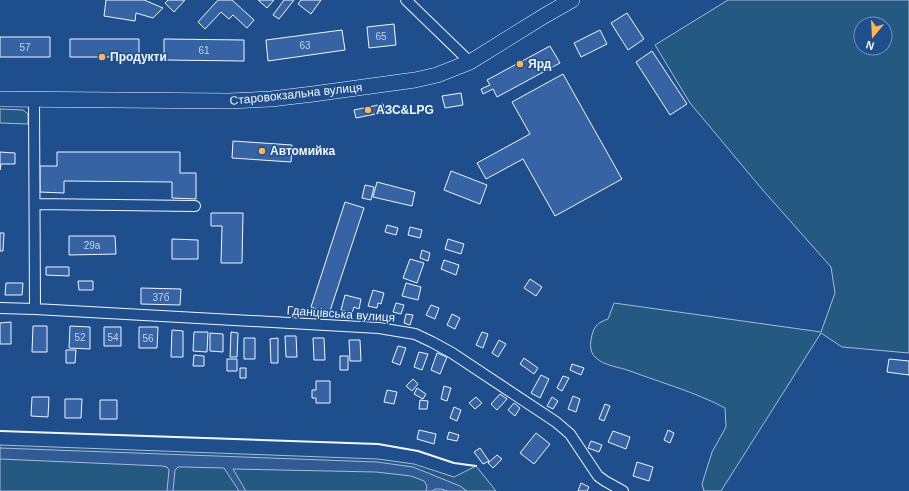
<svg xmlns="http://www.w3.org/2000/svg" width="909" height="491" font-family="Arial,sans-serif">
	<rect width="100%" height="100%" fill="#1f4e8c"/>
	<path fill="#245a82" stroke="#a8bbd7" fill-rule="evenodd" d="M728 0H909V353L842 347 821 333 721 491H704L702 484 712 452 726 427 725 408C695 392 662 383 630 371 619 367 605 366 596 358 589 352 590 343 592 335 594 326 599 322 608 319L614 303 821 332 835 293 831 267 761 188 690 103 655 45ZM861 24H885V48H861Z
		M0 109 23 110 28 114V124L0 123Z
		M0 445 378 459 414 464 454 477 476 466 496 491H0Z"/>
	<path fill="#305b95" stroke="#a8bbd7" d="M0 448 377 462 413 467 460 486 467 491H448L441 489H435L432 491H426L427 486 424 481 411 476 376 472 233 469 246 491H239L224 468 184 467H178L175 470 173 491H167L169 470 167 467 162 466 0 459Z"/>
	<path fill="#3563a3" stroke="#f2f6ff" d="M106 0H144L163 8 153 18 136 13 135 21 104 16Z
		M168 0H185L174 12 165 3Z
		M218 0H232L254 20 247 28 233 15 229 19 221 12 205 29 198 22Z
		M258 0H274L267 8Z
		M284 0H294L279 19 273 15Z
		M301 0H321L311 14 298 4Z
		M627 13 644 39 628 50 611 23Z
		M394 24 396 45 369 48 367 27Z
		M342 30 345 50 268 61 266 40Z
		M600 30 607 44 581 57 574 43Z
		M0 37H50V57H0Z
		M70 39H139V57H70Z
		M164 39 244 40V61L164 60Z
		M550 46 560 63 497 97 493 89 483 94 481 89 490 85 487 80Z
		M652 51 687 104 670 115 636 62Z
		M563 74 622 179 555 216 523 159 486 179 477 163 530 134 512 102Z
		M461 93 463 105 445 108 442 96Z
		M383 104 385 112 356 118 354 110Z
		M233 141 292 145 291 162 232 158Z
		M0 152 15 153V164H1L0 170Z
		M57 152H180V173H196V199L172 198V182L64 181V193L40 192V166H57Z
		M451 171 487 185 480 204 444 190Z
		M377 182 415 192 412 206 373 197Z
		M365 185 374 187 371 200 362 198Z
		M345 202 364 208 329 314 311 307Z
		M211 213H243L242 263H221L222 226H211Z
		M387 225 398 228 396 235 385 232Z
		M410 227 422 230 420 238 408 235Z
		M0 233H4L3 251H0Z
		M69 236H115L116 254 69 255Z
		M172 239 198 240V259H172Z
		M448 239 464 244 461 254 445 249Z
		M422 250 430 253 428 261 420 258Z
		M410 259 424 263 417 283 403 278Z
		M444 260 459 265 456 275 441 269Z
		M46 267H69V276L46 275Z
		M530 279 542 287 536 296 524 288Z
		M78 281H93V290H79Z
		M6 283H23L22 295H5Z
		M406 283 421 287 418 300 402 296Z
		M141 288 181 289 180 305 141 304Z
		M373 290 384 293 381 304 378 303 377 308 368 306Z
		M345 295 361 299 359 309 354 307 352 313 341 310Z
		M396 303 404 305 401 314 393 312Z
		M431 305 439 308 435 319 426 315Z
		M406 314 413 315 410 325 404 323Z
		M452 314 460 318 455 329 447 325Z
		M11 322V344H0V323Z
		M33 326H47V352H32Z
		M70 326 90 327V349L69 348Z
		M104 327H121V346H104Z
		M139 327H158L157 348H139Z
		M172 330 183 331V357H171Z
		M194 332H208L207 352 193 351Z
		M231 332 238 333 237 357H230Z
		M482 332 488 334 483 348 476 345Z
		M210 333 223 334V352L210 351Z
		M285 336H296L297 357H286Z
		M244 338H255V359H244Z
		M278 338V363H271L270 339Z
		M313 338H324L325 360H314Z
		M349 340H360L361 361H350Z
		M499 340 506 344 498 357 492 353Z
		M398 346 406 348 400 365 392 362Z
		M66 350H76L75 363H66Z
		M419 352 428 354 422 370 414 367Z
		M437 353 447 357 440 374 431 370Z
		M194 355 204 356V366H193Z
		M340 356H348V370H340Z
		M524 358 538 368 534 374 520 364Z
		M227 359H237V371H227Z
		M889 359 909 361V375L887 372Z
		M572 364 584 368 581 375 570 370Z
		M240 368H246V378H240Z
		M541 375 549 379 540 398 531 393Z
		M563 376 569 378 562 391 557 388Z
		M413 379 418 384 412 391 406 386Z
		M316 381H330V403H316V398H312V390H316Z
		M444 386 451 388 447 401 441 399Z
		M417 388 426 394 423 399 414 394Z
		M387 390 397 392 394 404 384 402Z
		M500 394 507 399 497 410 491 404Z
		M573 396 580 399 576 412 568 409Z
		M32 397H49L48 417 31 416Z
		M476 397 482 403 475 409 469 403Z
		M552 397 558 401 553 409 547 406Z
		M65 399H82L81 418H65Z
		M100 400H117V419H100Z
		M420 400 428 401 427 409H419Z
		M514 403 520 408 515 416 508 410Z
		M605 404 610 406 604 421 599 419Z
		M454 407 461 410 457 421 450 418Z
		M419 430 436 434 434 444 417 439Z
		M668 430 674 433 670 443 664 440Z
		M613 431 630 437 626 449 608 442Z
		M449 432 459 435 457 441 447 439Z
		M536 433 550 444 534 464 520 453Z
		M591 441 602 445 599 452 588 448Z
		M480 448 489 461 483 464 474 452Z
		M497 455 502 459 493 468 488 463Z
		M637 462 653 467 649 481 633 476Z
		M581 483 589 487 587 491H578Z"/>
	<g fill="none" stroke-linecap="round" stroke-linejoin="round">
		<defs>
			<path id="street" d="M406 0 470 62
				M34 99 35 309
				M35 204 195 206
				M0 308 35 309 379 328 415 334 432 342 452 353 556 422 570 434 598 476 605 481 623 491"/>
			<path id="primary" d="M0 99 229 101 271 99 313 94 415 80 437 75 470 62 544 16 572 0"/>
		</defs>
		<use href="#street" stroke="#f2f6ff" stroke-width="12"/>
		<use href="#primary" stroke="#f2f6ff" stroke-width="16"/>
		<use href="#street" stroke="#1f4e8c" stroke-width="10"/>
		<use href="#primary" stroke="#1f4e8c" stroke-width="15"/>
		<path stroke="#f2f6ff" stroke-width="2" d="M0 431 378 444 418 451 454 463 476 466"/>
	</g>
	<g fill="#ffb74d" stroke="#1f4e8c" stroke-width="1.5">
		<circle cx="102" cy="57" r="4"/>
		<circle cx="520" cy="64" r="4"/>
		<circle cx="368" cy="110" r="4"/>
		<circle cx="262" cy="151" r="4"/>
	</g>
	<g text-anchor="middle" stroke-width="3" stroke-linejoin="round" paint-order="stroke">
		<g font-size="10" fill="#c3d1e8">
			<text x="381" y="40">65</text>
			<text x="305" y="49">63</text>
			<text x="25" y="51">57</text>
			<text x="204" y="54">61</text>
			<text x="92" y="249">29а</text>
			<text x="161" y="301">37б</text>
			<text x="80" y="341">52</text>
			<text x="113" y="341">54</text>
			<text x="148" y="342">56</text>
		</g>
		<g font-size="12" font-weight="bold" fill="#f2f6ff" stroke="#1f4e8c" text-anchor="start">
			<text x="110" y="61">Продукти</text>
			<text x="528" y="68">Ярд</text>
			<text x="376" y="114">АЗС&amp;LPG</text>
			<text x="270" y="155">Автомийка</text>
		</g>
		<g font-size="12" fill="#f2f6ff" stroke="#1f4e8c">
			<text transform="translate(296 94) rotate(-6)" y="4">Старовокзальна вулиця</text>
			<text transform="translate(341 314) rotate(4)" y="4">Гданцівська вулиця</text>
		</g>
	</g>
	<g transform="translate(873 36) rotate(198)"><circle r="19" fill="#1f4e8c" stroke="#7391ba"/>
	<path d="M0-3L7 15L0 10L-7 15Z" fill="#ffb74d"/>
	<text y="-6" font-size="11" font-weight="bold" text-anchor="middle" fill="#f2f6ff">N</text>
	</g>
</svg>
